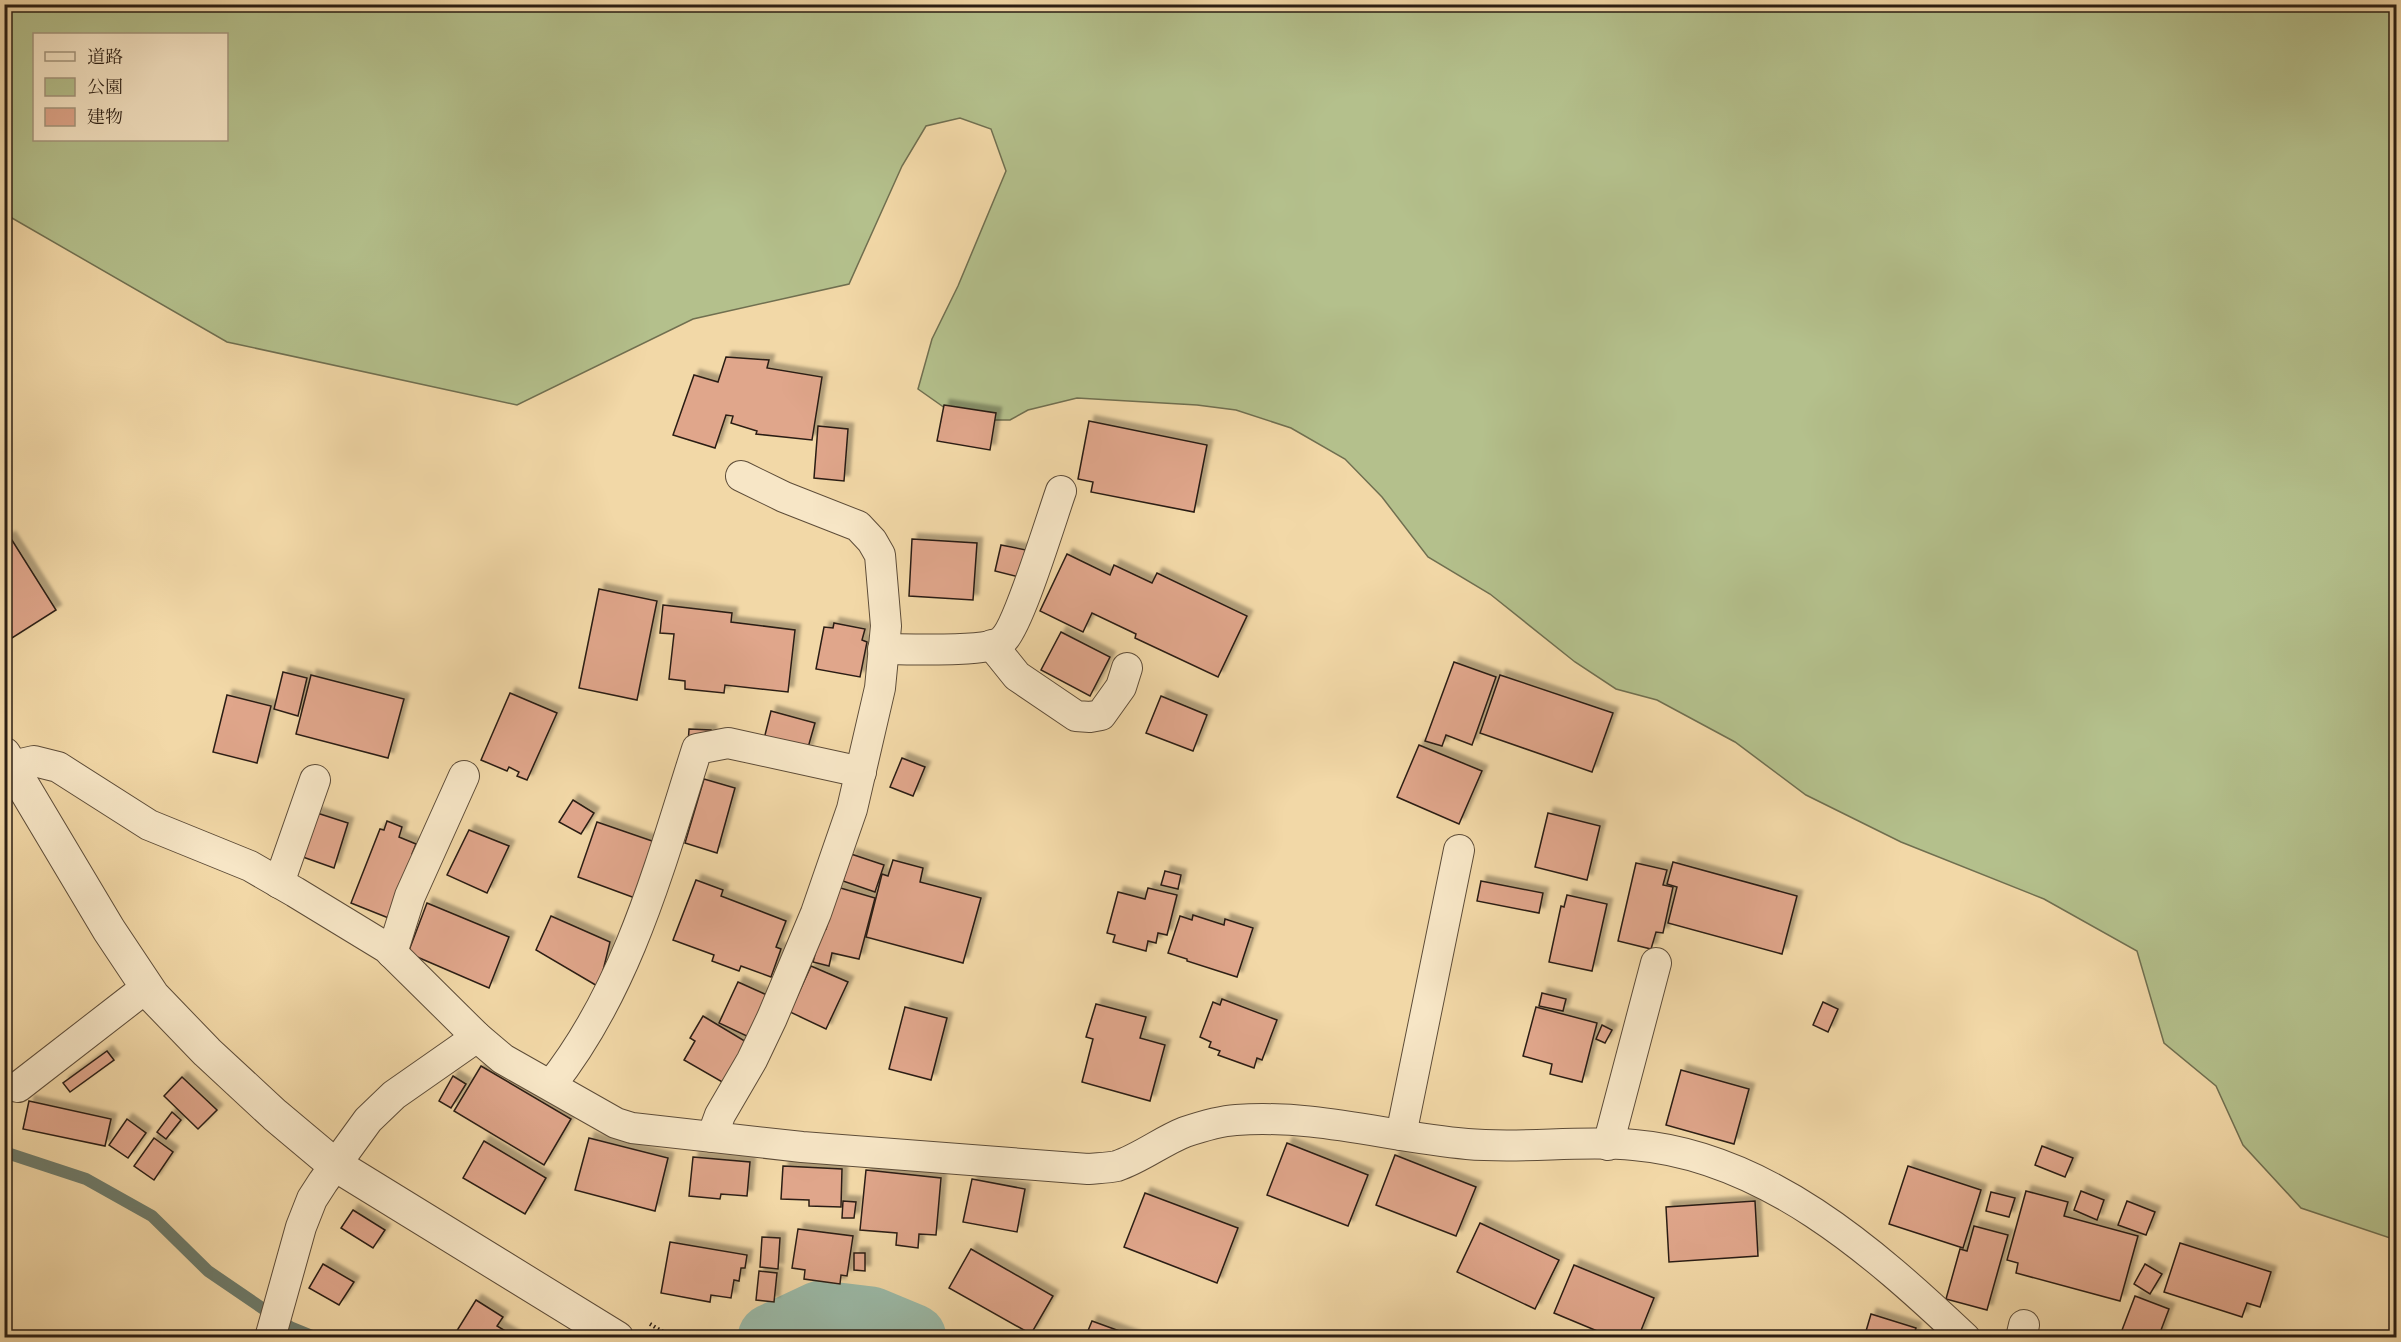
<svg xmlns="http://www.w3.org/2000/svg" width="2401" height="1342" viewBox="0 0 2401 1342" font-family="'Sorts Mill Goudy','Noto Serif JP',serif">
  <style>
    .green { fill: #b4c08c; stroke: #706f50; stroke-width: 1.5; fill-rule: evenodd }
    .lines { fill: none; stroke-linecap: round; stroke-linejoin: round }
    .stream { stroke: #6e7c6c; stroke-width: 12 }
    .river { stroke: #9bbaa8; stroke-width: 69 }
    .building { fill: #e0a68b; stroke: #2b1e13; stroke-width: 1.5; filter: url(#shadow) }
    .minor-casing { stroke: #5d4c38; stroke-width: 32 }
    .tertiary-casing { stroke: #5d4c38; stroke-width: 35 }
    .path { stroke: #2b1e13; stroke-width: 4; stroke-dasharray: 1.5 3; stroke-linecap: butt }
    .minor { stroke: #f7e6c6; stroke-width: 30 }
    .tertiary { stroke: #f7e6c6; stroke-width: 33 }
  </style>
  <defs>
    <filter id="shadow"><feDropShadow dx="5.5" dy="-5.5" stdDeviation="1.5" flood-color="#0004"/></filter>
  </defs>
  <rect width="100%" height="100%" fill="#f2d8a7"/>
  <filter id="stains"><feTurbulence type="fractalNoise" baseFrequency=".00333" numOctaves="4"/><feColorMatrix values="0 0 0 0 .2 0 0 0 0 .09 0 0 0 0 .02 0 0 0 .5 -.17"/></filter>
  <radialGradient id="worn" r=".72"><stop offset=".6" stop-color="#630" stop-opacity="0"/><stop offset="1" stop-color="#630" stop-opacity=".3"/></radialGradient>
  <path class="green" d="M5 5H2396V1240L2301 1208 2243 1145 2216 1086 2164 1043 2137 951 2044 899 1901 842 1806 795 1735 742 1657 700 1616 689 1575 662 1490 594 1428 557 1382 497 1345 459 1291 428 1236 410 1197 405 1077 398 1028 410 1010 420H962L918 389 932 339 958 286 1006 171 991 129 960 118 926 126 902 166 849 284 693 319 517 405 227 342 5 214ZM34 34H226V140H34Z"/>
  <g class="lines">
    <polyline class="stream" points="4,1152 86,1179 152,1216 208,1271 290,1327 317,1338"/>
    <polyline class="river" points="772,1338 821,1315 871,1321 912,1338"/>
  </g>
  <g class="building">
    <polygon points="726,357 769,360 767,368 822,377 812,440 756,434 757,431 731,423 733,416 726,415 715,448 673,435 694,375 718,382"/>
    <polygon points="944,405 996,413 990,450 937,441"/>
    <polygon points="1089,421 1207,445 1194,512 1091,492 1093,482 1078,479"/>
    <polygon points="818,426 848,429 844,481 814,478"/>
    <polygon points="10,537 56,610 12,638 4,626 4,540"/>
    <polygon points="912,539 977,543 973,600 909,596"/>
    <polygon points="1001,545 1026,550 1019,577 995,571"/>
    <polygon points="1067,554 1110,575 1114,565 1152,583 1157,573 1247,616 1218,677 1135,638 1136,634 1092,613 1083,632 1040,611"/>
    <polygon points="599,589 657,601 637,700 579,688"/>
    <polygon points="663,605 732,613 731,622 795,630 788,692 725,685 724,693 685,689 685,681 669,679 674,634 660,633"/>
    <polygon points="834,623 865,629 862,640 867,642 860,677 816,669 824,627 833,628"/>
    <polygon points="1061,632 1110,657 1090,696 1041,670"/>
    <polygon points="1454,662 1496,677 1472,745 1446,735 1442,746 1425,741"/>
    <polygon points="283,672 307,678 298,716 274,709"/>
    <polygon points="311,675 404,699 388,758 296,734"/>
    <polygon points="1500,675 1613,713 1592,772 1480,733"/>
    <polygon points="510,693 557,713 527,780 517,776 519,772 509,767 507,771 481,760"/>
    <polygon points="227,695 271,706 257,763 213,752"/>
    <polygon points="1161,696 1207,715 1193,751 1146,733"/>
    <polygon points="771,711 815,723 807,751 764,739"/>
    <polygon points="689,729 711,730 711,746 688,745"/>
    <polygon points="1419,745 1482,771 1459,824 1397,797"/>
    <polygon points="902,758 925,767 913,796 890,787"/>
    <polygon points="704,779 735,788 717,853 685,843"/>
    <polygon points="573,800 594,813 581,834 559,822"/>
    <polygon points="314,812 348,823 334,868 300,856"/>
    <polygon points="1548,813 1600,826 1587,880 1535,867"/>
    <polygon points="387,821 402,827 399,837 416,844 412,854 415,856 391,919 351,903 380,829 384,830"/>
    <polygon points="597,822 655,842 635,898 578,877"/>
    <polygon points="469,830 509,846 487,893 447,875"/>
    <polygon points="851,854 884,865 875,892 843,881"/>
    <polygon points="893,860 923,868 920,882 981,898 963,963 866,937 882,874 888,876"/>
    <polygon points="1673,862 1797,896 1782,954 1668,923 1677,887 1667,884"/>
    <polygon points="1636,863 1667,870 1663,885 1673,887 1663,933 1656,932 1651,949 1618,941"/>
    <polygon points="1165,871 1181,875 1178,889 1161,885"/>
    <polygon points="696,880 723,890 721,896 786,921 776,947 781,949 771,977 741,966 739,971 712,961 714,955 673,940"/>
    <polygon points="1481,881 1543,893 1539,913 1477,901"/>
    <polygon points="837,887 875,898 859,959 832,953 829,966 813,962 822,928 826,929"/>
    <polygon points="1148,888 1177,895 1167,935 1158,933 1156,943 1148,941 1146,951 1113,942 1115,935 1107,933 1118,892 1145,899"/>
    <polygon points="1567,895 1607,904 1592,971 1549,962 1561,906 1564,907"/>
    <polygon points="427,903 509,937 489,988 408,953"/>
    <polygon points="1193,915 1224,925 1225,919 1253,928 1237,977 1187,961 1187,959 1168,953 1180,916 1192,920"/>
    <polygon points="551,916 610,942 599,987 536,950"/>
    <polygon points="811,966 848,982 826,1029 790,1012"/>
    <polygon points="738,982 769,996 751,1038 719,1023"/>
    <polygon points="1542,993 1566,999 1563,1011 1539,1006"/>
    <polygon points="1222,999 1277,1020 1262,1060 1257,1058 1254,1068 1218,1055 1220,1051 1209,1047 1211,1042 1200,1037 1213,1002 1220,1005"/>
    <polygon points="1823,1002 1838,1009 1828,1032 1813,1025"/>
    <polygon points="1096,1004 1146,1017 1140,1038 1165,1045 1150,1101 1082,1082 1093,1039 1086,1037"/>
    <polygon points="905,1007 947,1018 931,1080 889,1069"/>
    <polygon points="1536,1007 1597,1023 1582,1082 1550,1074 1552,1064 1523,1056"/>
    <polygon points="703,1016 748,1043 724,1083 684,1060 695,1041 690,1038"/>
    <polygon points="1602,1025 1612,1030 1605,1043 1596,1039"/>
    <polygon points="107,1051 114,1060 70,1092 63,1083"/>
    <polygon points="481,1066 571,1119 544,1165 454,1111"/>
    <polygon points="1681,1070 1749,1089 1734,1144 1666,1125"/>
    <polygon points="453,1076 466,1084 451,1108 439,1101"/>
    <polygon points="182,1077 217,1110 198,1129 164,1096"/>
    <polygon points="29,1101 111,1119 105,1146 23,1129"/>
    <polygon points="172,1112 181,1120 166,1139 157,1132"/>
    <polygon points="127,1119 146,1133 128,1158 109,1145"/>
    <polygon points="154,1138 173,1152 154,1180 134,1166"/>
    <polygon points="589,1138 668,1158 655,1211 575,1190"/>
    <polygon points="484,1141 546,1178 525,1214 463,1178"/>
    <polygon points="1287,1143 1368,1175 1348,1226 1267,1195"/>
    <polygon points="2042,1146 2073,1158 2065,1177 2035,1165"/>
    <polygon points="1395,1155 1476,1187 1456,1236 1376,1205"/>
    <polygon points="693,1157 750,1162 747,1196 721,1194 720,1199 689,1196"/>
    <polygon points="783,1166 842,1169 841,1207 809,1206 809,1200 781,1199"/>
    <polygon points="1908,1166 1981,1190 1963,1248 1889,1224"/>
    <polygon points="866,1170 941,1178 936,1235 919,1234 918,1248 896,1245 897,1233 860,1230"/>
    <polygon points="972,1179 1025,1189 1017,1232 963,1222"/>
    <polygon points="2026,1191 2068,1202 2064,1216 2138,1236 2120,1301 2016,1273 2018,1263 2007,1260"/>
    <polygon points="2081,1191 2104,1200 2097,1220 2074,1210"/>
    <polygon points="1991,1192 2015,1198 2009,1217 1986,1211"/>
    <polygon points="1145,1193 1238,1228 1217,1283 1124,1247"/>
    <polygon points="843,1201 856,1202 854,1218 842,1218"/>
    <polygon points="1755,1201 1758,1256 1669,1262 1666,1207"/>
    <polygon points="2127,1201 2155,1212 2146,1235 2118,1225"/>
    <polygon points="353,1210 385,1230 373,1248 341,1228"/>
    <polygon points="1480,1223 1559,1260 1535,1309 1457,1272"/>
    <polygon points="1974,1226 2008,1235 1987,1310 1946,1299 1960,1249 1967,1251"/>
    <polygon points="798,1229 853,1236 847,1276 841,1275 840,1284 804,1279 805,1270 792,1268"/>
    <polygon points="762,1237 780,1238 778,1269 760,1267"/>
    <polygon points="670,1242 747,1255 745,1268 741,1268 739,1281 734,1280 731,1298 711,1295 710,1302 661,1293"/>
    <polygon points="2180,1243 2271,1272 2260,1307 2247,1303 2242,1317 2164,1292"/>
    <polygon points="971,1249 1053,1296 1031,1334 949,1288"/>
    <polygon points="854,1253 865,1253 865,1271 854,1270"/>
    <polygon points="323,1264 354,1282 339,1305 309,1288"/>
    <polygon points="2145,1264 2162,1274 2150,1294 2134,1284"/>
    <polygon points="1574,1265 1654,1298 1638,1338 1614,1338 1554,1313"/>
    <polygon points="759,1271 777,1273 774,1302 756,1300"/>
    <polygon points="2135,1296 2169,1309 2158,1338 2119,1338"/>
    <polygon points="476,1300 503,1317 497,1326 517,1338 453,1337"/>
    <polygon points="1871,1314 1916,1328 1913,1338 1864,1338"/>
    <polygon points="1092,1321 1136,1337 1085,1338"/>
  </g>
  <g class="lines">
    <defs>
      <g id="minor">
        <polyline points="992,645 1017,676 1076,716 1090,717 1101,715 1121,687 1127,668"/>
        <path d="M883 649C906 649 987 653 1002 641 1018 629 1052 516 1061 491"/>
        <path d="M12 766 34 761 58 767 149 825 250 866 295 892 387 948 477 1037 503 1059 616 1123 632 1128 802 1147 1088 1169C1098 1168 1108 1168 1117 1166 1141 1158 1162 1141 1185 1132 1200 1127 1220 1121 1236 1120 1317 1114 1388 1137 1467 1144 1523 1149 1579 1140 1634 1145 1765 1156 1873 1251 1965 1338"/>
        <polyline points="279,883 315,780"/>
        <polyline points="392,953 410,896 464,776"/>
        <path d="M551 1085C628 988 660 865 697 749L728 743 861 772"/>
        <polyline points="18,1087 147,987"/>
        <polyline points="1401,1135 1459,850"/>
        <polyline points="712,1137 720,1115 752,1060 772,1018 816,913 852,809 880,688 886,626 880,555 872,541 858,526 784,497 741,476"/>
        <polyline points="1608,1145 1656,963"/>
        <polyline points="270,1338 301,1227 312,1199 323,1182 368,1120 394,1095 477,1037"/>
        <polyline points="2021,1338 2024,1325"/>
      </g>
      <polyline id="tertiary" points="4,754 109,930 153,996 207,1052 275,1115 331,1162 617,1338"/>
    </defs>
    <use href="#minor" class="minor-casing"/>
    <use href="#tertiary" class="tertiary-casing"/>
    <polyline class="path" points="650,1324 673,1338"/>
    <use href="#minor" class="minor"/>
    <use href="#tertiary" class="tertiary"/>
  </g>
  <rect width="2401" height="1342" fill="none" stroke="#f2d8a7" stroke-width="24"/>
  <rect x="6" y="6" width="2389" height="1330" fill="none" stroke="#2b1e13" stroke-width="3"/>
  <rect x="12" y="12" width="2377" height="1318" fill="none" stroke="#2b1e13" stroke-width="1.5"/>
  <rect x="33" y="33" width="195" height="108" fill="#f7e6c6" stroke="#a5967e" stroke-width="1.5"/>
  <rect x="45" y="52" width="30" height="9" fill="#f7e6c6" stroke="#a5967e" stroke-width="1.5"/>
  <text x="87" y="63" font-size="18" fill="#2b1e13">道路</text>
  <rect x="45" y="78" width="30" height="18" fill="#b4c08c" stroke="#a5967e" stroke-width="1.5"/>
  <text x="87" y="93" font-size="18" fill="#2b1e13">公園</text>
  <rect x="45" y="108" width="30" height="18" fill="#e0a68b" stroke="#a5967e" stroke-width="1.5"/>
  <text x="87" y="123" font-size="18" fill="#2b1e13">建物</text>
  <rect width="100%" height="100%" filter="url(#stains)"/>
  <rect width="100%" height="100%" fill="url(#worn)"/>
</svg>
